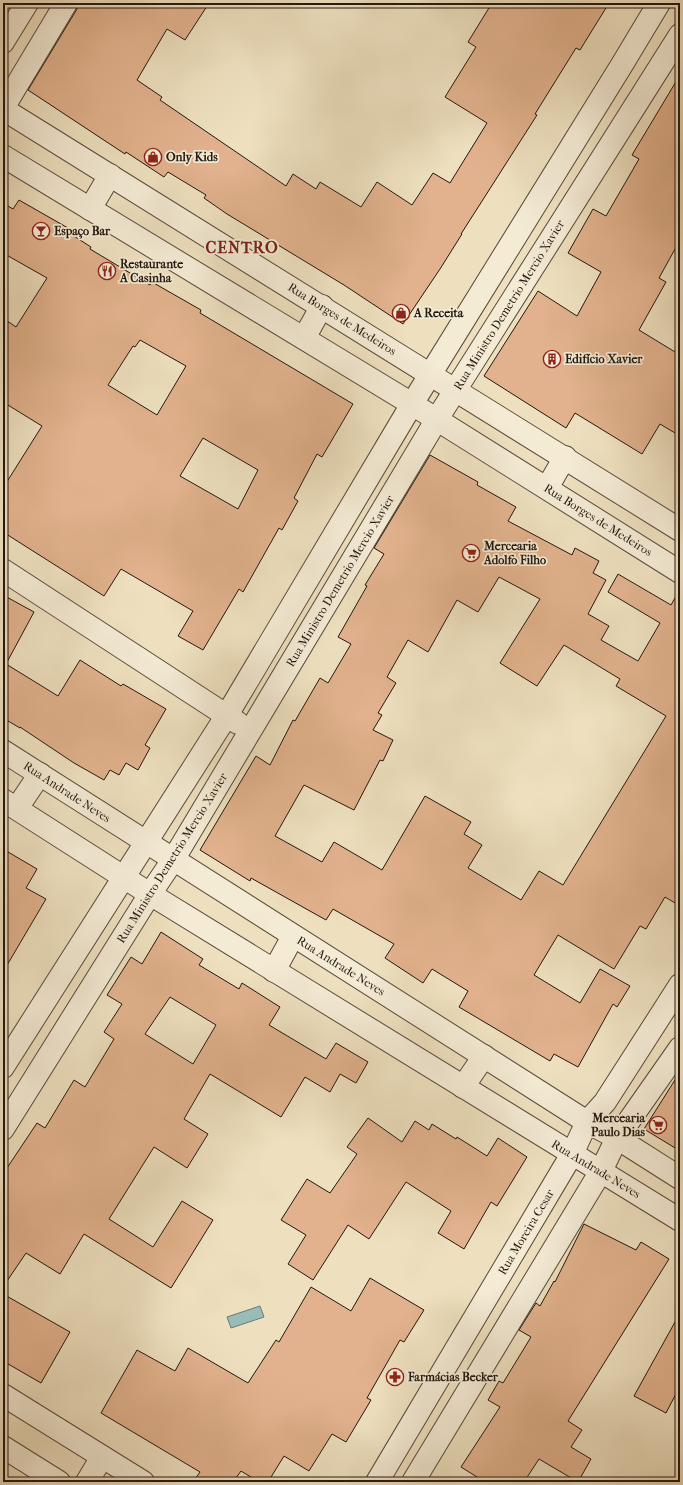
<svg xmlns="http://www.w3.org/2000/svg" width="683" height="1485" viewBox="0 0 683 1485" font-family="'IM FELL French Canon',serif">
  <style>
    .water { fill: #9abcb7; stroke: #6b7a74 }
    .building { fill: #e1b28d; stroke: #24170f; fill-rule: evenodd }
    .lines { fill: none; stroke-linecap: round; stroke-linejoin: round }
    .minor-casing { stroke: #56493b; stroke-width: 24 }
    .minor { stroke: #f4ebd5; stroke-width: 22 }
    .labels { text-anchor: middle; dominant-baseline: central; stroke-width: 3.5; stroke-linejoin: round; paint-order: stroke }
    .poi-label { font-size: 12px; font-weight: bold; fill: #24170f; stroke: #f4ebd5; text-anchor: start }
    .street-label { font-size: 12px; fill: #24170f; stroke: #f4ebd5 }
    .district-label { font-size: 16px; font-weight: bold; letter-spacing: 1px; fill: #7a1f14; stroke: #f4ebd5 }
  </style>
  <rect width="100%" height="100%" fill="#eee0bf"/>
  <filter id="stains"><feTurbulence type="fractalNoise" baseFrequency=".005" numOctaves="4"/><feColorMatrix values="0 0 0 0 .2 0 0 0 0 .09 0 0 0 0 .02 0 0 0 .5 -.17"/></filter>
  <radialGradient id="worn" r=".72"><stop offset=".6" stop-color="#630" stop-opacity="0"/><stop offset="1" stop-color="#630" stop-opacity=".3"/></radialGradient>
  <polygon class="water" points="260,1306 264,1317 231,1328 227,1317"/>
  <g class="building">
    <polygon points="79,3 209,3 185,40 167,29 137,80 162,97 160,100 286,186 293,174 316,189 320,182 361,207 377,182 412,205 433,173 450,183 487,123 445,97 476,47 468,42 492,3 609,3 580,50 576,48 535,114 537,115 461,234 462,234 440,269 403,324 344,285 227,214 204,198 206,195 168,172 164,177 126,152 125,154 28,90 77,9"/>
    <polygon points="680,75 680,240 659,278 666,282 639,330 680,355 680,436 660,424 642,454 575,413 566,428 484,376 538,291 577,316 601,272 568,253 593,209 606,216 639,159 632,155"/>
    <path d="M19 200 68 228 66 231 91 247 90 249 150 285 152 282 201 310 200 313 353 404 322 457 317 454 294 498 298 501 282 530 279 528 243 592 239 589 203 650 178 636 193 611 121 569 104 596 3 532V488L42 426 3 402V318L16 327 47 278 3 253V203L13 209ZM140 340 186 366 157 415 108 385 133 346 135 347ZM203 438 258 470 238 509 180 476Z"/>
    <path d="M430 455 478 482 477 485 516 507 508 521 572 555 575 548 599 561 593 573 606 580 588 614 609 626 601 640 638 661 660 623 608 592 618 574 671 605 680 589V906L665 897 646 929 640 926 614 969 558 935 534 975 580 1003 600 969 630 986 617 1007 613 1004 578 1067 554 1054 550 1061 459 1007 468 991 432 969 423 983 385 958 394 944 333 909 326 920 251 878 250 881 200 850 256 756 270 765 293 720 295 721 320 678 328 683 351 644 338 637 367 586 365 585 384 554 374 548ZM499 577 540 599 500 663 537 686 564 645 620 679 616 686 666 716 563 885 539 871 521 900 468 868 482 845 464 834 471 822 425 796 382 870 334 842 322 862 275 836 304 785 354 810 380 760 383 761 393 740 373 730 382 715 378 713 396 683 387 677 408 640 428 652 457 600 478 612Z"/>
    <polygon points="3,595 34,612 6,664 58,696 80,660 121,686 123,684 166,709 145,745 150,748 138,770 126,763 119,775 110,770 104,780 74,763 20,727 20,728 3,718"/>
    <polygon points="3,849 37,869 26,888 46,899 3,972"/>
    <path d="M161 932 203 959 199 965 239 989 242 983 280 1007 269 1025 326 1059 336 1043 368 1062 356 1083 340 1074 330 1092 305 1077 281 1117 210 1074 184 1119 208 1134 187 1168 154 1147 109 1219 153 1247 182 1201 213 1220 171 1288 84 1234 60 1274 26 1253 3 1287V1174L37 1123 45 1128 74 1080 85 1087 114 1039 104 1032 122 1004 107 995 131 957 142 964ZM170 997 216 1025 193 1064 145 1034Z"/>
    <polygon points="680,1072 680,1151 644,1129"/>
    <polygon points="368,1118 402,1142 415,1121 429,1130 432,1124 456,1139 457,1137 487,1156 498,1138 527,1157 497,1206 491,1202 464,1249 438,1233 451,1211 406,1182 369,1239 348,1225 313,1280 288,1264 306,1235 281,1220 307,1179 330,1193 357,1154 347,1147"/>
    <polygon points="584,1224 636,1250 641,1242 669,1259 568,1421 582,1430 571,1447 591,1459 578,1482 539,1459 524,1482 485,1482 461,1467 500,1407 488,1400 499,1381 503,1383 531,1337 519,1330 536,1303 540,1306 554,1281 555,1282"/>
    <polygon points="370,1278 424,1310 404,1342 400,1340 367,1398 371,1400 346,1442 332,1434 309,1471 284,1456 268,1482 259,1482 241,1471 233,1482 193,1482 200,1472 101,1413 137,1350 175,1371 188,1348 248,1383 276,1340 279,1342 311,1287 351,1311"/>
    <polygon points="3,1294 70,1332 41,1383 3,1361"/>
    <polygon points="680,1313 680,1386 666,1413 634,1396"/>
  </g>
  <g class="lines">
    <defs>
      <g id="minor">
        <polyline points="3,42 27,3"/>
        <polyline points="3,108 66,3"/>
        <polyline points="3,109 680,530"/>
        <polyline points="3,156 412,404 680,572"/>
        <polyline points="90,209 110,175"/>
        <polyline points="304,338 322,306"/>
        <polyline points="547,488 565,457"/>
        <polyline points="3,570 238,723"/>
        <polyline points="3,751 587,1122 617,1138 680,1178"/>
        <polyline points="3,800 150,894 680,1220"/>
        <polyline points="17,808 40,774"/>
        <polyline points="274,971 293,936"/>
        <polyline points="3,1067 227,715 412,404 623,63 659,3"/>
        <polyline points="463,1087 484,1056"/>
        <polyline points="3,1129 150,894 173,860 437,419 680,35"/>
        <polyline points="3,1395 143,1482"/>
        <polyline points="3,1447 59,1482"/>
        <polyline points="87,1482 102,1457"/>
        <polyline points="377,1482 572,1154 587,1122 605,1102 680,985"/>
        <polyline points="413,1482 601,1171 617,1138 680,1048"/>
      </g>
    </defs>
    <use href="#minor" class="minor-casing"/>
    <use href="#minor" class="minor"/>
  </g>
  <defs>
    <symbol id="shop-ring" viewBox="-11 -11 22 22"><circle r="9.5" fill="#f4ebd5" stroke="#8f2418" stroke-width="1.5"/><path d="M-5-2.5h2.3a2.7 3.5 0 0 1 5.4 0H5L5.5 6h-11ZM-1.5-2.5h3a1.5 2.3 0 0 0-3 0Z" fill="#8f2418"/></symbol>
    <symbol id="bar-ring" viewBox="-11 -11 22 22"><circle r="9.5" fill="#f4ebd5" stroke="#8f2418" stroke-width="1.5"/><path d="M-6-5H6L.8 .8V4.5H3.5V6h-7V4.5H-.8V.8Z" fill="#8f2418"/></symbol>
    <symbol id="restaurant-ring" viewBox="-11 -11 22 22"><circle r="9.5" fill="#f4ebd5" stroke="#8f2418" stroke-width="1.5"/><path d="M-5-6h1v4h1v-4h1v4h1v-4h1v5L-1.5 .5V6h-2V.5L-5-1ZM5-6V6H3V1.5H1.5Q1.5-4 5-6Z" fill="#8f2418"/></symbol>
    <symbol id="building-ring" viewBox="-11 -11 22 22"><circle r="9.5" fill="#f4ebd5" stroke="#8f2418" stroke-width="1.5"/><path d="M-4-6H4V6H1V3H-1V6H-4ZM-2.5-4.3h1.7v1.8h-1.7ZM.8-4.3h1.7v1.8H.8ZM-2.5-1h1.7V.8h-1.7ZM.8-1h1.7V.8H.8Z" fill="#8f2418"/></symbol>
    <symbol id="supermarket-ring" viewBox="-11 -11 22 22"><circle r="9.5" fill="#f4ebd5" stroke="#8f2418" stroke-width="1.5"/><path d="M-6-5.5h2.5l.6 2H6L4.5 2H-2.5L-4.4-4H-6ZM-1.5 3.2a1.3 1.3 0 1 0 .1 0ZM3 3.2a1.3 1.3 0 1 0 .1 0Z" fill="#8f2418"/></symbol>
    <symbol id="pharmacy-ring" viewBox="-11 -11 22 22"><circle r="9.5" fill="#f4ebd5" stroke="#8f2418" stroke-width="1.5"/><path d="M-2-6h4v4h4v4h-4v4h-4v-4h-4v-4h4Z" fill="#8f2418"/></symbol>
  </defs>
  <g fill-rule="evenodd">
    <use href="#shop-ring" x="143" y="147" width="20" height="20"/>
    <use href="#bar-ring" x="31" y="221" width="20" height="20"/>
    <use href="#restaurant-ring" x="97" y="261" width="20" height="20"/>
    <use href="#shop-ring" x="391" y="303" width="20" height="20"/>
    <use href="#building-ring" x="542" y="349" width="20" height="20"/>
    <use href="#supermarket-ring" x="461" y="543" width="20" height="20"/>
    <use href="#supermarket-ring" x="648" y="1115" width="20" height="20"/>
    <use href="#pharmacy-ring" x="385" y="1367" width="20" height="20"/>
  </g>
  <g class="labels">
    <g class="poi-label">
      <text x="166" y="157">Only Kids</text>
      <text x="54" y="231">Espaço Bar</text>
      <text x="120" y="264">Restaurante<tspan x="120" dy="14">A Casinha</tspan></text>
      <text x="414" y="313">A Receita</text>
      <text x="565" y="359">Edifício Xavier</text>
      <text x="484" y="546">Mercearia<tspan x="484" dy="14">Adolfo Filho</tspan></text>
      <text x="645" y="1118" text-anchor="end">Mercearia<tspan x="645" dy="14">Paulo Dias</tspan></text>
      <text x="408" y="1377">Farmácias Becker</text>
    </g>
    <g class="street-label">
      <text transform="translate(509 305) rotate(-58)">Rua Ministro Demetrio Mercio Xavier</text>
      <text transform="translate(342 319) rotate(32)">Rua Borges de Medeiros</text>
      <text transform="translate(598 520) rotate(32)">Rua Borges de Medeiros</text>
      <text transform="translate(340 581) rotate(-59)">Rua Ministro Demetrio Mercio Xavier</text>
      <text transform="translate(67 792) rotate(33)">Rua Andrade Neves</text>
      <text transform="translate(172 858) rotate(-58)">Rua Ministro Demetrio Mercio Xavier</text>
      <text transform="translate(341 966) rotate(32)">Rua Andrade Neves</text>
      <text transform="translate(596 1169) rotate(31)">Rua Andrade Neves</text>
      <text transform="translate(526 1232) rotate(-59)">Rua Moreira Cesar</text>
    </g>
    <g class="district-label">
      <text x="242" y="247">CENTRO</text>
    </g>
  </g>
  <rect width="683" height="1485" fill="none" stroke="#eee0bf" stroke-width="16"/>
  <rect x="4" y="4" width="675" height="1477" fill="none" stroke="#24170f" stroke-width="2"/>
  <rect x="8" y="8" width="667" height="1469" fill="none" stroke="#24170f"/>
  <rect width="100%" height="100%" filter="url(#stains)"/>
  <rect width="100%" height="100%" fill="url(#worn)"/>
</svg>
